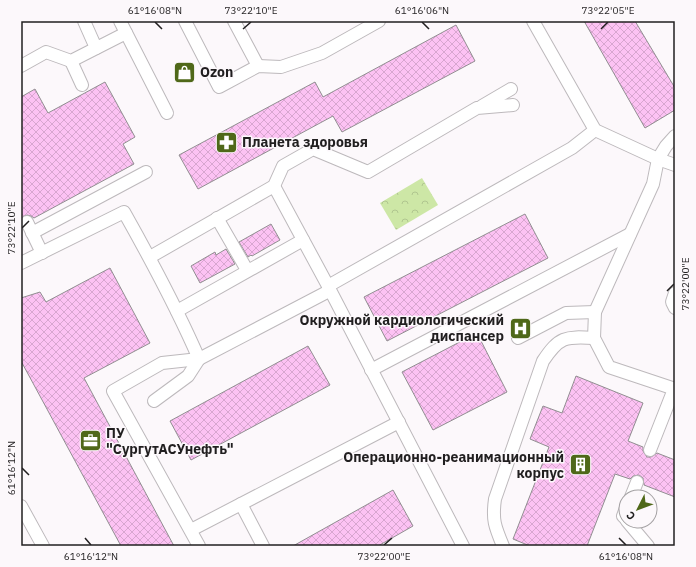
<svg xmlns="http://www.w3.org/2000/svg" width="696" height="567" viewBox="0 0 696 567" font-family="'IBM Plex Sans',sans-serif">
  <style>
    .park { fill: url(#park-crowns) }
    .building { fill: url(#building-cross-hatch); stroke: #918e91 }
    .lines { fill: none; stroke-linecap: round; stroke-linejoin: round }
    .service-casing { stroke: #bdb9bc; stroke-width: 14 }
    .service { stroke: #fff; stroke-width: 12 }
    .ticks { fill: none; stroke: #211f20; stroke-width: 1.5 }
    .labels { text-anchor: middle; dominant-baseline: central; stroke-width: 3; stroke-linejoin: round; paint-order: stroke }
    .poi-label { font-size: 14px; font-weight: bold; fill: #211f20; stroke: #fcf8fb; text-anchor: start }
    .neatline { fill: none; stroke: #211f20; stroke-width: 1.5 }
    .ticks-label { font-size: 10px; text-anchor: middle; fill: #211f20 }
  </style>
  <defs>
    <pattern id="park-crowns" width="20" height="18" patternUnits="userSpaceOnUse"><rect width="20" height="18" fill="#cde7a6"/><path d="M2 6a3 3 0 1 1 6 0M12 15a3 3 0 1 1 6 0" fill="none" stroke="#b0c68f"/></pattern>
    <pattern id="building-cross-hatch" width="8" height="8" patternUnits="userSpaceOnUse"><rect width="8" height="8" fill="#fcc2f3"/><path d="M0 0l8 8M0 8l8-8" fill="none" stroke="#d8a6d0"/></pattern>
  </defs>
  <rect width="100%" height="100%" fill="#fcf8fb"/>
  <polygon class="park" points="422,178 438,205 396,230 380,203"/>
  <g class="building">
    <polygon points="584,21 635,21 675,88 675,110 645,128"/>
    <polygon points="456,25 475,61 342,132 333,116 198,189 179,155 315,82 323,97"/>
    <polygon points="105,82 135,137 123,144 134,164 34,218 31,216 27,215 21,218 21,97 35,89 48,113"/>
    <polygon points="525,214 548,258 387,341 364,297"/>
    <polygon points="271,224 280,240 252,256 251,255 248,257 239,242"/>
    <polygon points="226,249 235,264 200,283 191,266 215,252 216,255"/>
    <polygon points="110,268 150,343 84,378 174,546 121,546 21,361 21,298 40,292 46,302"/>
    <polygon points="477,333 507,392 433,430 402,372"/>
    <polygon points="308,346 330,385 191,460 170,421"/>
    <polygon points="576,376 643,403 628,441 643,447 643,451 647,457 651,457 657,453 675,460 675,497 644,485 643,478 639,475 633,476 630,479 615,474 587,546 530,546 513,539 549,447 530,439 543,406 562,413"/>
    <polygon points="393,490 413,526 378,546 293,546"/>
  </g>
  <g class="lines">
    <defs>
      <g id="service">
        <polyline points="84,21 96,48"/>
        <polyline points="120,21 167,113"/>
        <polyline points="185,21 219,87 258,66 281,67 322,53 379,21"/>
        <polyline points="234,21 258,66"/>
        <polyline points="533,21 595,130 658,159 675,165"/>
        <polyline points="71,61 82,85"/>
        <polyline points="21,66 46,52 71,61 126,33"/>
        <polyline points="482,106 511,89"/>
        <polyline points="675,136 666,146 658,159 653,184 595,312 594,338 609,367 675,389"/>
        <polyline points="274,186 328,286 463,546"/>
        <polyline points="217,218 247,270"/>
        <polyline points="27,222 42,253"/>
        <polyline points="32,233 146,172"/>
        <polyline points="150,257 274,186 283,166 313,149 368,172 477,108 513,105"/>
        <path d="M21 263 124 212C151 260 177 308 199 359"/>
        <polyline points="328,286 572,148 595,130"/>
        <polyline points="675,293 672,302 675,308"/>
        <polyline points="177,311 303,240"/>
        <polyline points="518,338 566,313 595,312"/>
        <polyline points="371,370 630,234"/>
        <polyline points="154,401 188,376 199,359"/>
        <polyline points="650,450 674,389"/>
        <polyline points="631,497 637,482"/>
        <polyline points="241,504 263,546"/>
        <polyline points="21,506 43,546"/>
        <polyline points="626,508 623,516 626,519"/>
        <polyline points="627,521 648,546"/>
        <polyline points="191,530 399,422"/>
        <polyline points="199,546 113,391 162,363 199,359 329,291"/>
        <path d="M503 546C495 527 492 520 495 499L543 361C559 337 565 336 594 338"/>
      </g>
    </defs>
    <use href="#service" class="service-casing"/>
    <use href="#service" class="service"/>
  </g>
  <path class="ticks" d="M155 22 162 29M422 22 429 29M243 29 251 22M601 29 608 22M22 228 29 221M667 291 674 284M22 468 29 475M85 538 91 545M619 538 626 545M384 545 392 538"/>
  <defs>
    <symbol id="shop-square" viewBox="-11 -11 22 22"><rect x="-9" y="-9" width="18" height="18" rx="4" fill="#4f6819" stroke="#fcf8fb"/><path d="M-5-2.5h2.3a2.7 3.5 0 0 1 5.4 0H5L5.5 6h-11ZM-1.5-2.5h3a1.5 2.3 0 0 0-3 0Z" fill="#fff"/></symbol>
    <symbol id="pharmacy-square" viewBox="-11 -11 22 22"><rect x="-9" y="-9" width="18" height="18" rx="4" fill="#4f6819" stroke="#fcf8fb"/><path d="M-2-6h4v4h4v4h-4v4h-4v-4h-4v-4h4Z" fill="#fff"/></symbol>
    <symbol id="hospital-square" viewBox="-11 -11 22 22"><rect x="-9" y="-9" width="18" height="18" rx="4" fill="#4f6819" stroke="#fcf8fb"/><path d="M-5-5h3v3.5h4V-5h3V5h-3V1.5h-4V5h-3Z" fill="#fff"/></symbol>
    <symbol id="office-square" viewBox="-11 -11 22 22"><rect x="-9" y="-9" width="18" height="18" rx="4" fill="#4f6819" stroke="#fcf8fb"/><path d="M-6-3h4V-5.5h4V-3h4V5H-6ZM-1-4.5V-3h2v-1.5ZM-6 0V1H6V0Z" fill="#fff"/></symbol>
    <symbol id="building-square" viewBox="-11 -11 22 22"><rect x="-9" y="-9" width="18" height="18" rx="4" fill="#4f6819" stroke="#fcf8fb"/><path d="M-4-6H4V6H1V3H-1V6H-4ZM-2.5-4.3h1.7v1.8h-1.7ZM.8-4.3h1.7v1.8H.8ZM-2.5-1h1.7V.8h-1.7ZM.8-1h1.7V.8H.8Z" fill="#fff"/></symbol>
  </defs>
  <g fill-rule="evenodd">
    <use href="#shop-square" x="172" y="60" width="25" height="25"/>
    <use href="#pharmacy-square" x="214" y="130" width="25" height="25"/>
    <use href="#hospital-square" x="508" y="316" width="25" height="25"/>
    <use href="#office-square" x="78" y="428" width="25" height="25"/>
    <use href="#building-square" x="568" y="452" width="25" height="25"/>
  </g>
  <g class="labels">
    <g class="poi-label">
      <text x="200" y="72">Ozon</text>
      <text x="242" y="142">Планета здоровья</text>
      <text x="504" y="320" text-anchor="end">Окружной кардиологический<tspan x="504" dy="16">диспансер</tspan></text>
      <text x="106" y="433">ПУ<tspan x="106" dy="16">"СургутАСУнефть"</tspan></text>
      <text x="564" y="457" text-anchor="end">Операционно-реанимационный<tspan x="564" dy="16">корпус</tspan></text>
    </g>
  </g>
  <rect width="696" height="567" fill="none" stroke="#fcf8fb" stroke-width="44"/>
  <g transform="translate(638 509) rotate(228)"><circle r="19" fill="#fcf8fb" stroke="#a4a1a3"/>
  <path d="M0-3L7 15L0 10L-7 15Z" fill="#4f6819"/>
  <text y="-6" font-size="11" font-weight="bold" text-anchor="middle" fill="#211f20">С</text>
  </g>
  <rect x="22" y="22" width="652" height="523" class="neatline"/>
  <g class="ticks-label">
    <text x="155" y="14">61°16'08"N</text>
    <text x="251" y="14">73°22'10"E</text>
    <text x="422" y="14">61°16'06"N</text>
    <text x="608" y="14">73°22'05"E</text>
    <text transform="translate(11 228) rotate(-90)" y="4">73°22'10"E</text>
    <text transform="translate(685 284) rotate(-90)" y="4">73°22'00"E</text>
    <text transform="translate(11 468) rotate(-90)" y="4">61°16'12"N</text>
    <text x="91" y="560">61°16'12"N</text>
    <text x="384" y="560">73°22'00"E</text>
    <text x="626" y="560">61°16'08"N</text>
  </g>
</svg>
